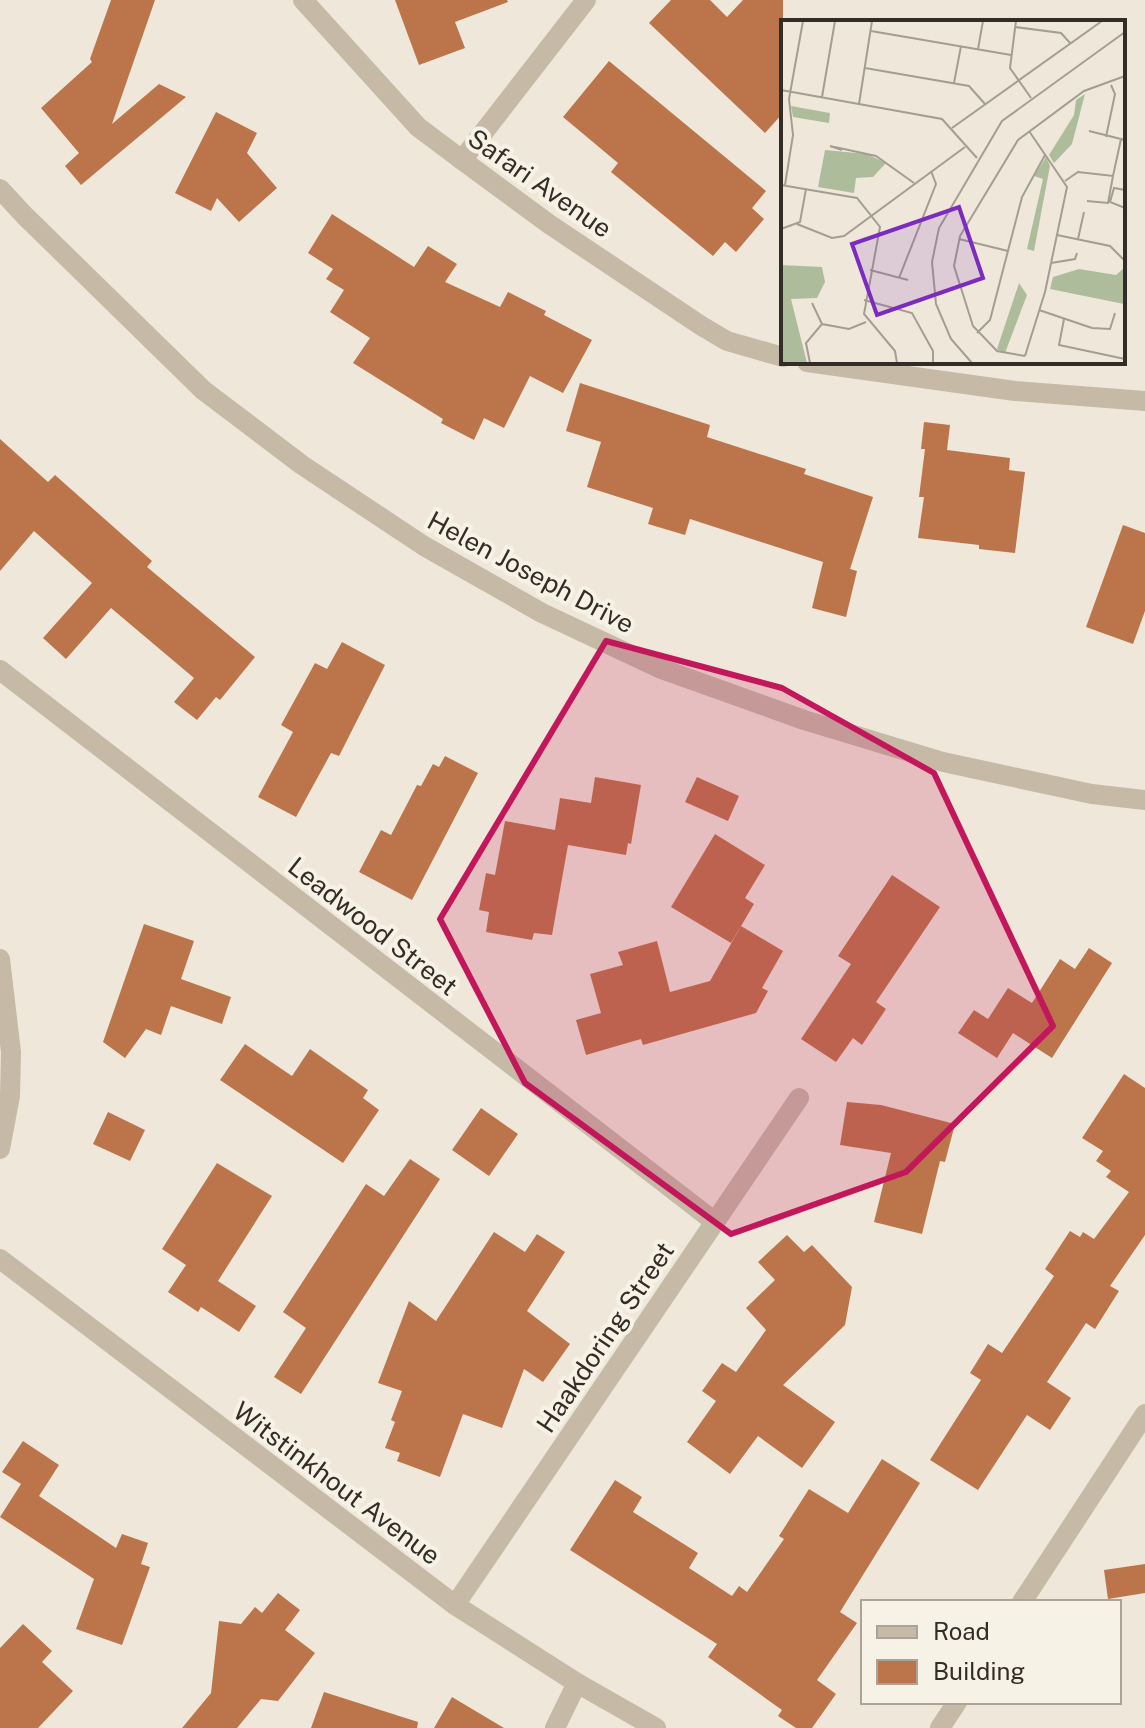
<svg xmlns="http://www.w3.org/2000/svg" width="1145" height="1728" viewBox="0 0 1145 1728" font-family="'Public Sans',sans-serif">
  <style>
    .building { fill: #bc754b }
    .lines { fill: none; stroke-linecap: round; stroke-linejoin: round }
    .service { stroke: #c6baa7; stroke-width: 20 }
    .minor { stroke: #c6baa7; stroke-width: 20 }
    .tertiary { stroke: #c6baa7; stroke-width: 20 }
    .marked { fill: #c2185b; fill-opacity: 0.2; stroke: #c2185b; stroke-width: 6; stroke-linejoin: round }
    .labels { text-anchor: middle; dominant-baseline: central; stroke-width: 8; stroke-linejoin: round; paint-order: stroke }
    .street-label { font-size: 26px; fill: #332d27; stroke: #f7f2e6 }
    .inset-road { fill: none; stroke: #a49d92; stroke-width: 2 }
    .view { fill: #7b2cbf; fill-opacity: 0.15; stroke: #7b2cbf; stroke-width: 4 }
    .inset-edge { fill: none; stroke: #332d27; stroke-width: 4 }
  </style>
  <rect width="100%" height="100%" fill="#efe8da"/>
  <g class="building">
    <polygon points="111,0 155,0 112,124 159,84 186,97 81,185 65,166 79,153 41,108 92,62 90,59"/>
    <polygon points="395,0 507,0 508,2 455,22 465,48 419,65"/>
    <polygon points="671,0 710,0 727,17 743,0 783,0 783,113 765,133 649,23"/>
    <polygon points="609,61 766,191 752,208 764,219 736,252 725,242 713,256 611,172 618,163 563,117"/>
    <polygon points="216,112 257,133 247,153 277,188 239,222 217,198 211,211 175,193"/>
    <polygon points="332,214 414,267 428,246 457,264 445,282 500,307 508,292 546,311 544,315 592,340 563,393 530,376 504,428 484,418 474,440 441,423 443,419 353,363 370,338 330,312 344,290 326,279 333,269 308,253"/>
    <polygon points="580,383 710,425 707,437 806,469 804,474 873,497 850,569 857,571 846,617 812,608 823,562 690,519 685,535 648,524 653,508 587,487 601,442 566,431"/>
    <polygon points="924,422 950,425 947,450 1010,458 1009,470 1025,472 1015,553 979,549 979,545 918,538 924,497 919,497 925,449 921,449"/>
    <polygon points="0,439 48,482 55,475 152,561 147,567 255,657 220,700 216,697 197,720 174,702 194,678 111,608 66,659 43,638 92,583 34,531 0,571"/>
    <polygon points="1123,525 1145,533 1145,611 1133,644 1086,627"/>
    <polygon points="342,642 385,665 339,756 331,753 296,817 258,797 293,732 281,725 315,663 327,669"/>
    <polygon points="445,756 478,773 412,900 359,872 381,830 391,835 417,785 421,786 433,764 439,767"/>
    <polygon points="595,777 641,785 631,844 628,843 626,855 568,845 552,935 534,933 532,940 486,932 489,912 479,910 486,873 495,875 505,821 555,830 560,798 591,803"/>
    <polygon points="697,777 739,796 728,821 685,802"/>
    <polygon points="715,834 765,865 745,898 754,904 731,943 671,907"/>
    <polygon points="892,875 940,907 876,1002 886,1009 862,1045 853,1038 836,1062 801,1039 851,964 838,956"/>
    <polygon points="144,924 194,941 181,979 231,997 222,1024 171,1006 161,1035 146,1029 125,1058 103,1042"/>
    <polygon points="741,926 783,951 762,988 768,991 756,1013 643,1045 641,1039 586,1055 576,1020 601,1013 590,974 623,965 618,952 657,941 670,992 710,981"/>
    <polygon points="1089,948 1112,963 1052,1058 1013,1033 997,1058 958,1033 974,1010 988,1019 1008,988 1032,1003 1060,959 1075,969"/>
    <polygon points="245,1044 292,1076 310,1049 368,1090 363,1098 379,1110 343,1163 220,1080"/>
    <polygon points="1124,1074 1145,1088 1145,1235 1110,1286 1119,1291 1095,1329 1086,1323 1047,1382 1071,1398 1050,1430 1027,1415 978,1490 930,1460 981,1380 970,1373 988,1344 1002,1353 1054,1276 1045,1269 1070,1231 1080,1237 1083,1232 1094,1239 1129,1192 1106,1177 1111,1171 1096,1161 1103,1151 1082,1138"/>
    <polygon points="847,1102 881,1105 955,1124 945,1162 940,1161 922,1234 874,1222 891,1153 840,1145"/>
    <polygon points="481,1108 518,1134 489,1176 452,1150"/>
    <polygon points="108,1112 145,1130 130,1161 93,1144"/>
    <polygon points="410,1159 440,1179 301,1394 274,1377 306,1328 283,1312 366,1184 384,1196"/>
    <polygon points="217,1163 272,1196 218,1281 256,1306 239,1332 201,1307 198,1312 168,1292 186,1265 162,1249"/>
    <polygon points="494,1232 525,1252 537,1234 565,1252 527,1311 570,1344 543,1382 524,1369 502,1428 463,1414 440,1477 397,1461 400,1453 385,1448 395,1422 391,1420 402,1391 378,1383 409,1301 436,1321"/>
    <polygon points="787,1235 804,1252 812,1245 852,1287 845,1325 783,1385 835,1422 802,1468 758,1436 730,1474 687,1442 716,1401 702,1391 722,1363 736,1372 766,1330 746,1308 775,1280 758,1262"/>
    <polygon points="23,1441 59,1465 39,1496 116,1548 122,1534 148,1543 141,1564 150,1567 122,1645 76,1629 94,1579 0,1517 21,1484 2,1472"/>
    <polygon points="882,1459 920,1483 840,1612 857,1623 817,1680 836,1694 812,1728 796,1728 778,1716 782,1710 708,1657 717,1644 570,1550 615,1480 642,1497 633,1512 698,1553 689,1568 732,1596 739,1586 747,1592 784,1539 779,1536 809,1489 848,1513"/>
    <polygon points="1145,1564 1145,1593 1108,1599 1104,1570"/>
    <polygon points="278,1593 300,1610 285,1630 315,1653 278,1701 261,1699 237,1728 182,1728 211,1693 219,1621 241,1624 255,1607 262,1613"/>
    <polygon points="23,1624 52,1651 42,1662 73,1691 38,1728 0,1728 0,1648"/>
    <polygon points="324,1692 418,1722 417,1728 311,1728"/>
    <polygon points="452,1697 504,1728 434,1728"/>
  </g>
  <g class="lines">
    <g class="service">
      <polyline points="0,959 11,1052 10,1096 0,1149"/>
      <polyline points="555,1728 577,1683"/>
    </g>
    <g class="minor">
      <polyline points="303,0 418,127 462,160 549,224 700,325 727,341 783,357"/>
      <polyline points="462,160 586,0"/>
      <polyline points="807,362 1015,391 1145,401"/>
      <polyline points="0,670 715,1222"/>
      <polyline points="0,1259 455,1605 577,1683 656,1728"/>
      <polyline points="1022,1602 1145,1414"/>
      <polyline points="455,1605 799,1098"/>
      <polyline points="940,1728 957,1702"/>
    </g>
    <polyline class="tertiary" points="0,189 25,216 203,390 302,465 424,546 542,613 659,668 804,720 943,762 1092,794 1145,800"/>
  </g>
  <path class="marked" d="M606 641 782 688 934 773 1053 1026 906 1172 731 1234 525 1083 440 919Z"/>
  <g class="labels">
    <g class="street-label">
      <text transform="translate(540 183) rotate(35)">Safari Avenue</text>
      <text transform="translate(531 572) rotate(28)">Helen Joseph Drive</text>
      <text transform="translate(373 926) rotate(38)">Leadwood Street</text>
      <text transform="translate(605 1337) rotate(-56)">Haakdoring Street</text>
      <text transform="translate(337 1483) rotate(37)">Witstinkhout Avenue</text>
    </g>
  </g>
  <g transform="translate(781 20)">
    <rect width="344" height="344" fill="#efe8da"/>
    <path d="M304 74 291 124 273 143 268 135 293 95 295 80ZM10 86 49 93 48 103 12 97ZM44 130 86 134 105 143 92 157 75 158 73 173 37 167ZM265 137 269 146 253 231 246 229 262 159 253 156ZM0 245 41 247 44 262 36 278 10 279 26 343H0ZM344 247 343 284 269 269 272 257 298 249 335 255ZM238 263 246 275 224 333 216 329Z" fill="#adbd9c"/>
    <path class="inset-road" d="M235 1 229 48 250 78M234 7 280 13 290 24M90 11 230 35M197 29 202 1M84 48 188 66 204 84M173 63 180 26M0 70 161 99 196 138M41 77 54 1M78 84 91 1M171 108 321 1M308 111 344 120M325 117 334 74 330 65M61 130 49 126 95 136 133 163M284 161 297 152 332 156 340 119M0 165 76 178 99 207 83 294 114 331 116 343M4 165 12 115 8 79 22 1M344 170 333 168 329 182 344 188M306 181 327 183 332 156M16 204 51 218 63 216 184 127M0 209 19 202 25 169M276 215 329 226 344 241M178 219 227 231M297 219 303 192M270 243 294 239 296 233M89 250 127 260M118 258 155 164 150 151M83 280 131 293 152 331V343M31 283 41 304 68 309 85 302M258 290 311 308M283 299 278 325 344 339M311 308 329 309 334 293M196 313 209 300 241 177 264 135M244 336 216 331 192 306 173 246 179 216 237 120 303 71 344 56M244 336 264 272 286 167 248 111M29 343 25 323 41 304M191 343 170 319 155 284 151 242 158 208 221 101 344 12"/>
    <path class="view" d="M178 187 202 258 96 295 71 224Z"/>
    <rect width="344" height="344" class="inset-edge"/>
  </g>
  <rect x="861" y="1600" width="260" height="104" fill="#f7f2e6" stroke="#a9a39a" stroke-width="2"/>
  <rect x="877" y="1626" width="40" height="12" fill="#c6baa7" stroke="#a9a39a" stroke-width="2"/>
  <text x="933" y="1640" font-size="24" fill="#332d27">Road</text>
  <rect x="877" y="1660" width="40" height="24" fill="#bc754b" stroke="#a9a39a" stroke-width="2"/>
  <text x="933" y="1680" font-size="24" fill="#332d27">Building</text>
</svg>
